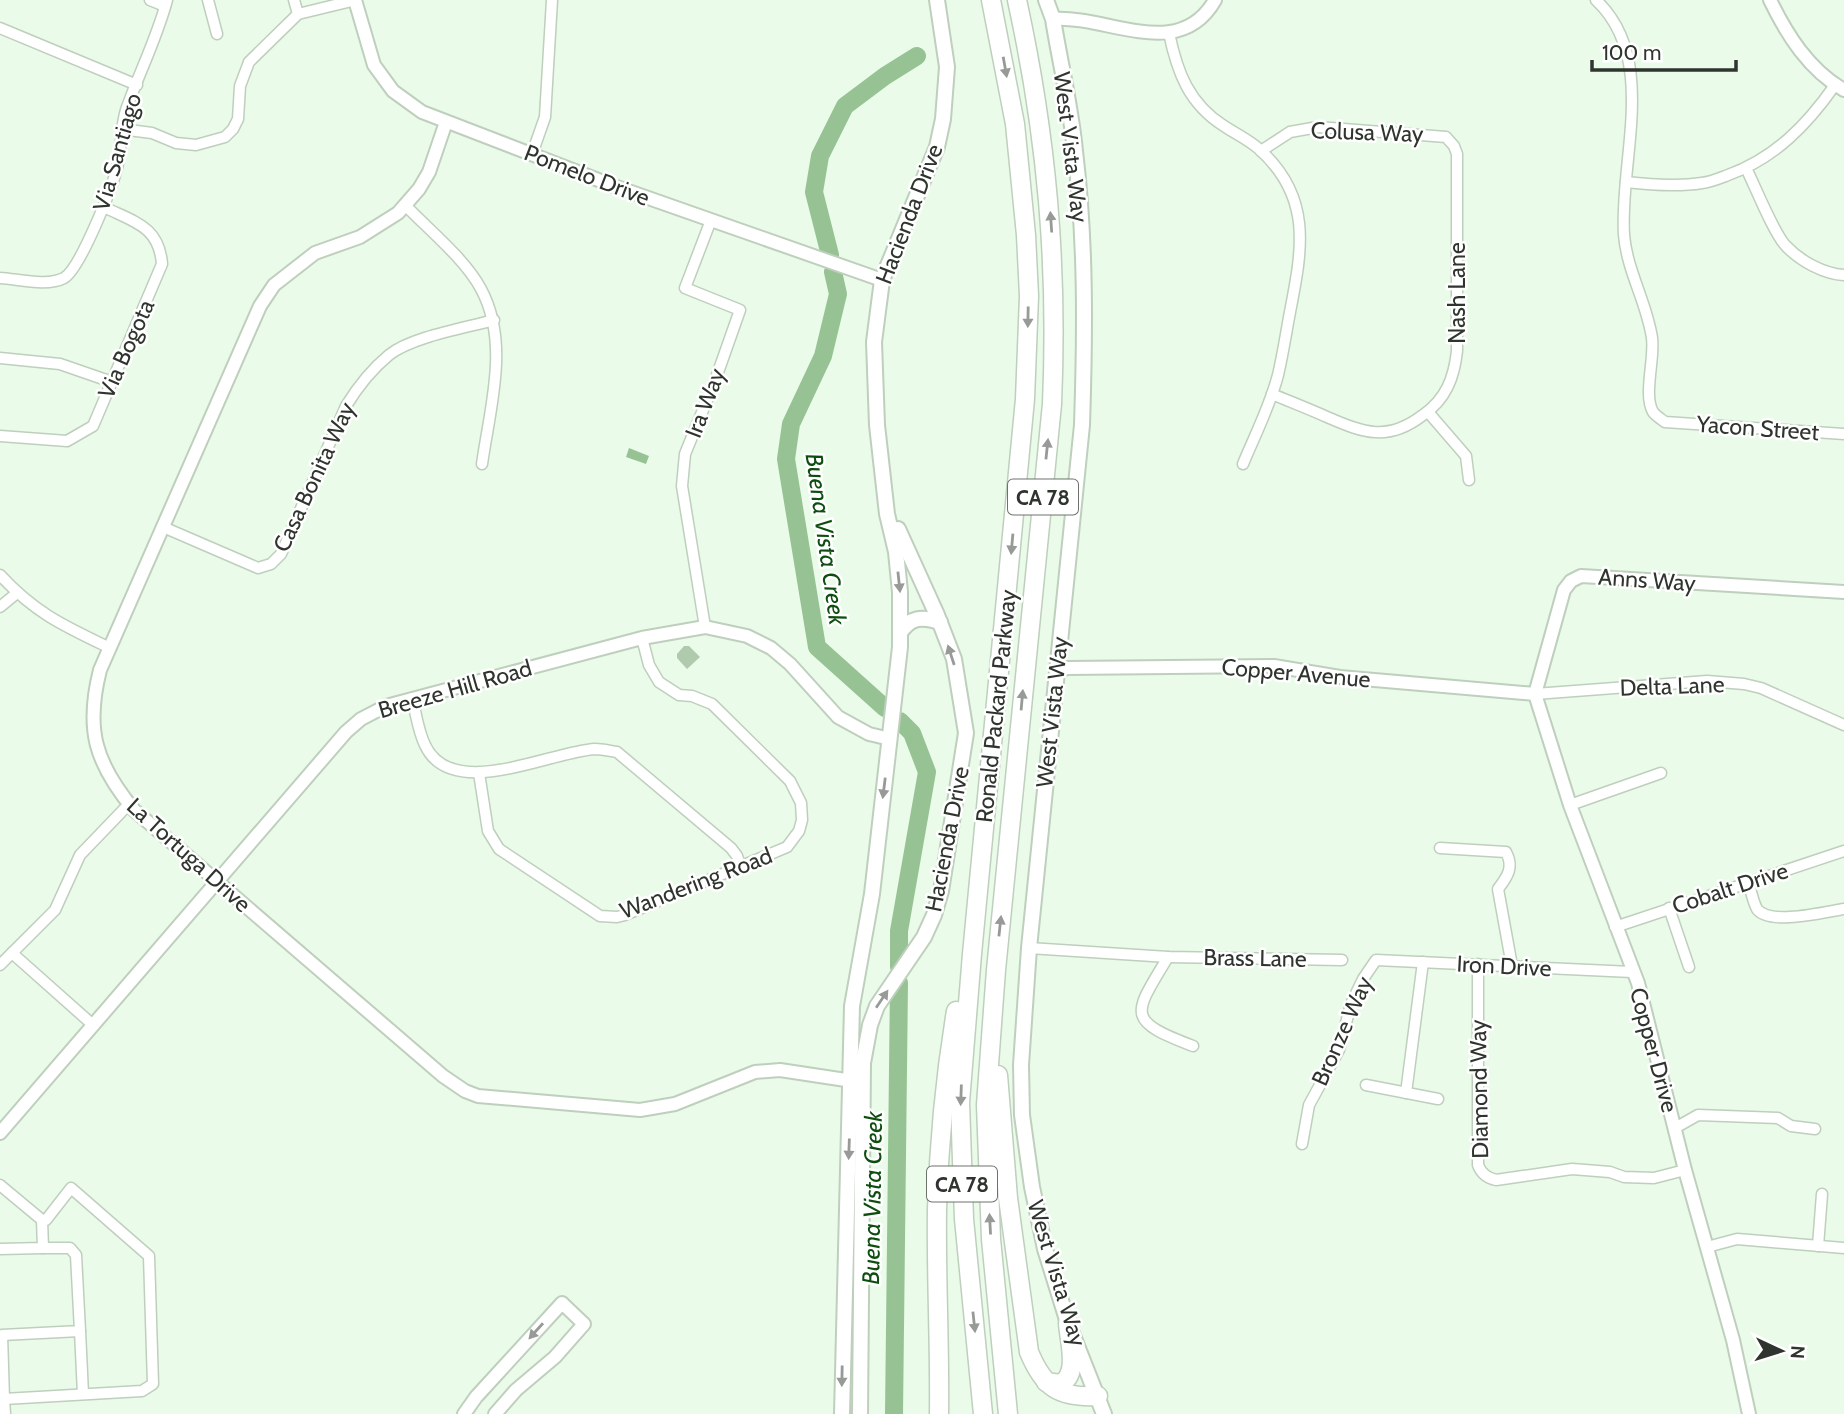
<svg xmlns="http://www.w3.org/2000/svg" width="1844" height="1414" viewBox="0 0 1844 1414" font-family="Cabin,sans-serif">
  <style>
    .green { fill: #afcaad }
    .forest { fill: #97c394 }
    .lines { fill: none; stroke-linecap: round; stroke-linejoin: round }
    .river { stroke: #97c394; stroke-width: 18 }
    .minor-casing { stroke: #bfcfbd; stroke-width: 13 }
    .tertiary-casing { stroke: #bfcfbd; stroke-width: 16 }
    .secondary-casing { stroke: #bfcfbd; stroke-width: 18 }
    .motorway-casing { stroke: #bfcfbd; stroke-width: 21 }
    .minor { stroke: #fff; stroke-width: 10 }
    .tertiary { stroke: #fff; stroke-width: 12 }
    .secondary { stroke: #fff; stroke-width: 14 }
    .motorway { stroke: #fff; stroke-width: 18 }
    .oneway { fill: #979a96 }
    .labels { text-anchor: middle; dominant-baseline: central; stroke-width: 5; stroke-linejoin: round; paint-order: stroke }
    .shield { fill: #fff; stroke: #6d726d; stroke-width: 2 }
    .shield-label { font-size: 21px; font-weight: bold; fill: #2f352e }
    .street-label { font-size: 23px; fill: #2f352e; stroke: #fff }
    .water-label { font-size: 24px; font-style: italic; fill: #0d4d0f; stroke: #fff }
  </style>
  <rect width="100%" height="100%" fill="#eafbe9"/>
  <polygon class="green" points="684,646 689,646 700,657 687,669 677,658 677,654"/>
  <polygon class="forest" points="629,448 649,456 646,464 626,457"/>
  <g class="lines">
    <g class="river">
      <polyline points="830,255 814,192 820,156 845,106 885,76 917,56"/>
      <polyline points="833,272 838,294 823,356 791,424 786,459 817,647 885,708"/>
      <polyline points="899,967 899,931 927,772 912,733 900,721"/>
      <polyline points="894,1414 899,983"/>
    </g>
    <defs>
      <g id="minor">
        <polyline points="150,0 165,6"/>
        <polyline points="208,0 217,34"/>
        <polyline points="294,0 298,14"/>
        <path d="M1596 0C1659 59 1619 160 1624 235 1627 271 1647 303 1652 338 1655 358 1643 395 1653 412 1656 416 1661 419 1665 422L1844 434"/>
        <polyline points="0,28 137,85"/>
        <path d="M1169 33C1177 72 1189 104 1224 126 1236 134 1249 140 1259 149 1313 197 1302 250 1290 312 1286 333 1283 354 1278 375 1270 406 1255 435 1243 464"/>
        <polyline points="121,129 152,133 176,143 196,145 225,137 233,129 238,119 240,86 249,62 298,14 356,0"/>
        <path d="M1261 151 1290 132 1318 127 1446 137 1454 146 1457 154V351C1454 378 1446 399 1423 415 1388 442 1364 433 1327 417 1309 409 1291 402 1272 394"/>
        <polyline points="532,154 545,117 552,0"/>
        <path d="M1746 168C1755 186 1774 234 1786 246 1800 261 1824 274 1844 275"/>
        <path d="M1626 182C1652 185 1677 187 1702 183 1711 182 1720 178 1728 175 1775 158 1807 125 1835 85"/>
        <path d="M405 205C429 230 465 259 481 289 510 343 490 407 482 464"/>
        <path d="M0 278C18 279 47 287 64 278 80 269 112 188 117 168 122 149 120 129 126 110 139 73 157 38 167 0"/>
        <polyline points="0,358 60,364 112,382"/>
        <polyline points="1428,412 1466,456 1469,480"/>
        <path d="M0 436 67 441 93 426 162 264C159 226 134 222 104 207"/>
        <path d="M163 527 258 568 271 564 281 554 346 406C357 388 372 369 389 355 411 337 465 328 494 320"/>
        <path d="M0 575C35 613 64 626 110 648"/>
        <polyline points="0,607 17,593"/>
        <polyline points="705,627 682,486 685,454 716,378 740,310 685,288 711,220"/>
        <polyline points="1535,694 1707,681 1744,684 1761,688 1844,725"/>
        <path d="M412 698C416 713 418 731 425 745 451 802 549 752 595 749 602 749 610 751 617 752L731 848 737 856 741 868"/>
        <polyline points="479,773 488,831 499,849 600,916 617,917 625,915 787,847 799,831 802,820 801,803 790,781 712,704 692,696 679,695 659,682 649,665 642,638"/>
        <polyline points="1570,805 1661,773"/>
        <path d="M1440 848 1506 852C1514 867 1508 876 1498 889L1512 966"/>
        <path d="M1748 882C1751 890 1753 902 1757 909 1769 926 1825 912 1844 909"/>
        <polyline points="1669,908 1689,967"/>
        <polyline points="1615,927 1844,851"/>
        <polyline points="1029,948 1168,957 1342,960"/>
        <polyline points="12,953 93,1025"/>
        <path d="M1168 957C1134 1014 1124 1020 1193 1046"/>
        <path d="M1478 964V1165C1481 1173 1487 1178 1496 1180L1572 1169 1610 1172 1624 1177 1654 1178 1685 1170"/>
        <polyline points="0,965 55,910 80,855 129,804"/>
        <polyline points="1366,1085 1438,1099"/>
        <polyline points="1406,1093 1423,962"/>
        <polyline points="1675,1128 1698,1115 1778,1118 1791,1126 1815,1129"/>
        <polyline points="1302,1144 1309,1105 1339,1050 1351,1004 1363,979 1376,960 1632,972"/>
        <polyline points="0,1185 42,1220 43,1248 0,1249"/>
        <polyline points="42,1220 46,1220 71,1188 149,1256 153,1384 142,1391 4,1399 2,1335 80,1331 76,1255 70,1248 43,1248"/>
        <polyline points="1818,1246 1822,1194"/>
        <polyline points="1707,1247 1737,1239 1844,1248"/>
        <polyline points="80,1331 83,1394"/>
        <polyline points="4,1399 5,1414"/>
      </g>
      <g id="tertiary">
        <polyline points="355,0 374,65 393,91 422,112 614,186 882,280"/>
        <path d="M1770 0C1787 35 1809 70 1844 90"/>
        <path d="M1053 19C1108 15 1179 63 1215 0"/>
        <path d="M446 122 429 172 419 189 398 213 360 237 315 253 274 285 260 306 100 670C85 729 95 763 134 810L443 1076 465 1091 478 1096 640 1110 675 1104 755 1072 780 1070 859 1082"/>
        <polyline points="1056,671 1068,668 1274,666 1340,677 1535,694"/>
        <polyline points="0,1133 346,732 361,719 386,706 642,638 705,627 747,636 771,648 790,664 838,717 869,734 890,739"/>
        <polyline points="464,1414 476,1397 562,1303 584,1324 555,1357 516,1390 495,1414"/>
        <polyline points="1749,1414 1733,1340 1685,1170 1638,983 1570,805 1535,694 1564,590 1571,581 1581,576 1844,592"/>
      </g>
      <g id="secondary">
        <path d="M1046 0 1053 19C1060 63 1071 107 1075 151 1086 242 1085 333 1082 425L1029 948 1021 1065 1022 1115 1032 1187 1045 1249 1068 1323 1104 1414"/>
        <path d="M900 633C910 617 922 616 940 622"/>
        <polyline points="842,1414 852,1006 872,894 900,647 900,592 896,552 887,514 877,425 874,342 882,280 937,147 943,119 947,67 937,0"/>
        <polyline points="860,1414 863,1063 870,1025 877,1006 924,937 934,915 941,891 966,733 954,659 937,615 898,529"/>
      </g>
      <g id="motorway">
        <path d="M998 1075 1008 1198 1029 1352C1044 1388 1059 1398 1098 1396"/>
        <path d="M1046 1382 1060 1384C1080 1375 1069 1341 1068 1323"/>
        <path d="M939 1414C940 1346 936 1277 937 1209 939 1143 945 1077 956 1011"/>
        <polyline points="983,1414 964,1219 960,1102 972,954 1025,399 1029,296 1026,235 1015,124 991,0"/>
        <path d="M1008 1414 991 1239 986 1105 996 970 1052 404C1058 264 1047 137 1017 0"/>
      </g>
    </defs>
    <use href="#minor" class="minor-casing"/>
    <use href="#tertiary" class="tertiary-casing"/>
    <use href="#secondary" class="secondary-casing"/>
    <use href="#motorway" class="motorway-casing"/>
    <use href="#minor" class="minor"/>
    <use href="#tertiary" class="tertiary"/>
    <use href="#secondary" class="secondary"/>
    <use href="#motorway" class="motorway"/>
  </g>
  <defs><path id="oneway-solid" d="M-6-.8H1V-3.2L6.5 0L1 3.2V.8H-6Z" transform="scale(1.75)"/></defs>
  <g class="oneway">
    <use href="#oneway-solid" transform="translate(1005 67) rotate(80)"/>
    <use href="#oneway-solid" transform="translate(1051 222) rotate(-94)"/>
    <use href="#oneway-solid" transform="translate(1028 317) rotate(91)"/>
    <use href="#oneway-solid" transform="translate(1047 449) rotate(-84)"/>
    <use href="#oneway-solid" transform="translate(1012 544) rotate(95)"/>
    <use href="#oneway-solid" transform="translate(899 582) rotate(84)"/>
    <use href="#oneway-solid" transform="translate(951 655) rotate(-108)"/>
    <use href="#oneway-solid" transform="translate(1022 700) rotate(-85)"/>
    <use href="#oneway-solid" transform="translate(884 788) rotate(97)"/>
    <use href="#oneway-solid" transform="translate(1000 926) rotate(-84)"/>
    <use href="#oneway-solid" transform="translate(882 999) rotate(-56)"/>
    <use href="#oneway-solid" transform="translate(961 1095) rotate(92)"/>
    <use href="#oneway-solid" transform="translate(849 1149) rotate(92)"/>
    <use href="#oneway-solid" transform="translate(990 1224) rotate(-93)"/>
    <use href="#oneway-solid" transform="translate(974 1322) rotate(84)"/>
    <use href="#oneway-solid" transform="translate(536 1331) rotate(132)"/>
    <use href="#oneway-solid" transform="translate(842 1376) rotate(91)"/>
  </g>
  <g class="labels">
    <g class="shield">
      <rect x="1008" y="479.5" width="70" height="35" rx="5"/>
      <rect x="927" y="1166.5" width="70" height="35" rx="5"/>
    </g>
    <g class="shield-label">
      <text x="1043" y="497">CA 78</text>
      <text x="962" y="1184">CA 78</text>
    </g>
    <g class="street-label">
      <text transform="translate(1367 132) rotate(2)">Colusa Way</text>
      <text transform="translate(1071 147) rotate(83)">West Vista Way</text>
      <text transform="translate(117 152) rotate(-74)">Via Santiago</text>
      <text transform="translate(587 175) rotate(21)">Pomelo Drive</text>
      <text transform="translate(909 214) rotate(-69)">Hacienda Drive</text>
      <text transform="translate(1457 293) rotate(-90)">Nash Lane</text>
      <text transform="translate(126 349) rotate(-66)">Via Bogota</text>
      <text transform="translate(705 403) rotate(-69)">Ira Way</text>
      <text transform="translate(1758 428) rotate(4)">Yacon Street</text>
      <text transform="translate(314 477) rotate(-65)">Casa Bonita Way</text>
      <text transform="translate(1647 580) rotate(4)">Anns Way</text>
      <text transform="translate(1296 673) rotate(5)">Copper Avenue</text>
      <text transform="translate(1672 686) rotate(-2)">Delta Lane</text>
      <text transform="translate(455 689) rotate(-16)">Breeze Hill Road</text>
      <text transform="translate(996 706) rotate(-84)">Ronald Packard Parkway</text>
      <text transform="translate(1052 712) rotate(-84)">West Vista Way</text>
      <text transform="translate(947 839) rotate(-79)">Hacienda Drive</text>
      <text transform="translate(189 855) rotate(42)">La Tortuga Drive</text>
      <text transform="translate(696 883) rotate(-21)">Wandering Road</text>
      <text transform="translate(1730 888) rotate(-18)">Cobalt Drive</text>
      <text transform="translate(1255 958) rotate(1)">Brass Lane</text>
      <text transform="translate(1504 966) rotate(3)">Iron Drive</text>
      <text transform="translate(1342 1031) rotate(-66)">Bronze Way</text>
      <text transform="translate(1654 1050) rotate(75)">Copper Drive</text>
      <text transform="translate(1479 1089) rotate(-91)">Diamond Way</text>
      <text transform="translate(1057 1273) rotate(73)">West Vista Way</text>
    </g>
    <g class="water-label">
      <text transform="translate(826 539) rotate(82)">Buena Vista Creek</text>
      <text transform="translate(872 1198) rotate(-89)">Buena Vista Creek</text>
    </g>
  </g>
  <g transform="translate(1781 1351) rotate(94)" stroke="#ffffff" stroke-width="5" paint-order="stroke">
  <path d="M0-5L12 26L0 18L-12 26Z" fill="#2f352e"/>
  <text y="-10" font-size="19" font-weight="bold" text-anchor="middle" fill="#2f352e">N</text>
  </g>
  <path d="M1592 60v10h144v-10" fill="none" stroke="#2f352e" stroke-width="3.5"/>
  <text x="1602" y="60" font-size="21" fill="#2f352e" stroke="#ffffff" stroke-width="5" paint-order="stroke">100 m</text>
</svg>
